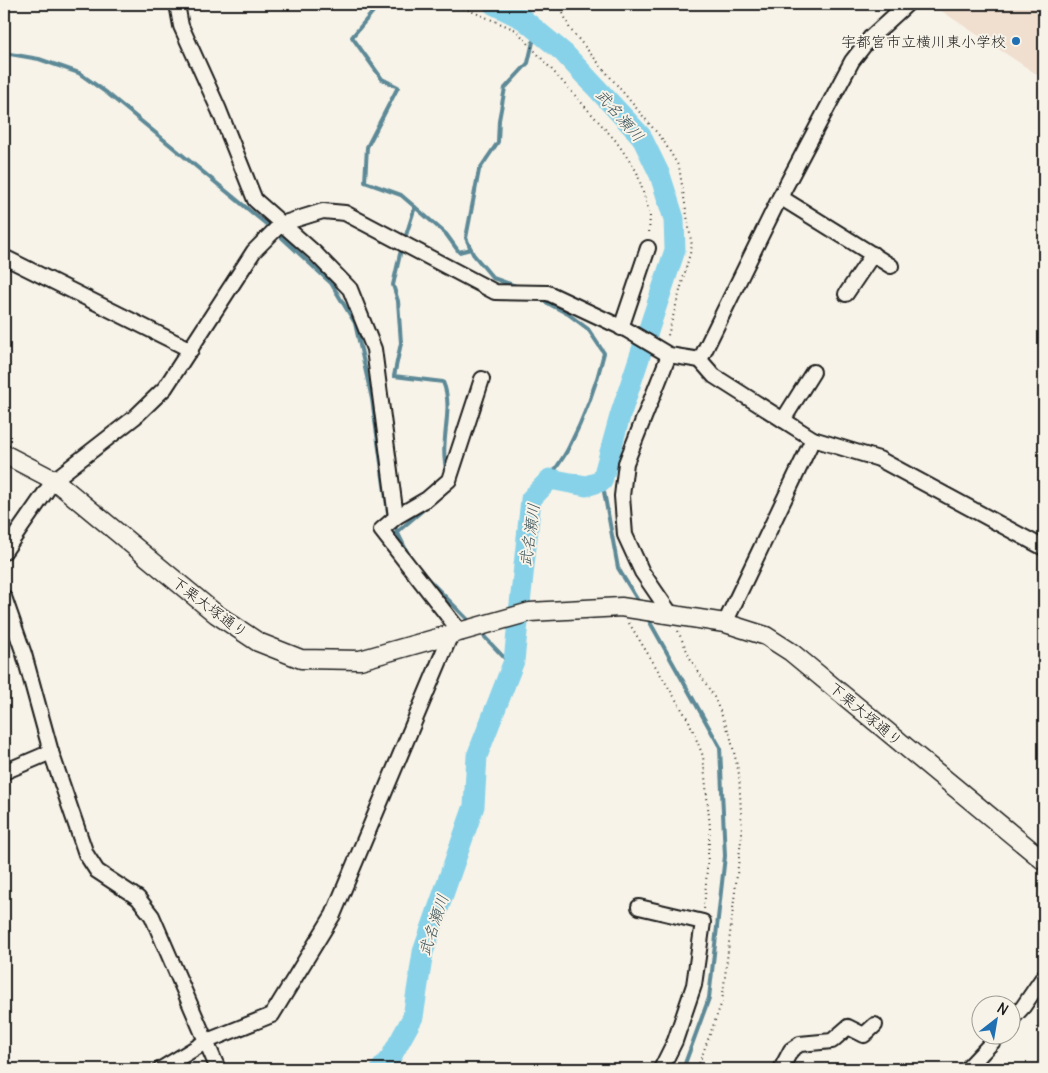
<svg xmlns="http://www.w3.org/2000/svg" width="1048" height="1073" viewBox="0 0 1048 1073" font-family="Delius,'Klee One',sans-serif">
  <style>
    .built { fill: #f0decf }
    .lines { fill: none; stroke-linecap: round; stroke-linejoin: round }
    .stream { stroke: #5d8997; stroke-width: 4 }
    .river { stroke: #88d2e9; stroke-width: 21 }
    .minor-casing { stroke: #1c1c1c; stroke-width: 18 }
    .tertiary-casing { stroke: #1c1c1c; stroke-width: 21 }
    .path { stroke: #1c1c1c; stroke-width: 2; stroke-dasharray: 1 4; stroke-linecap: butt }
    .minor { stroke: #f7f3e8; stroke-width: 14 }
    .tertiary { stroke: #f7f3e8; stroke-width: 18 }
    .poi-dot { fill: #1f6fb2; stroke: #f7f3e8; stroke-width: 2 }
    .labels { text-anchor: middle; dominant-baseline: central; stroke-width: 4; stroke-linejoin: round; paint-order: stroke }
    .poi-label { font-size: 15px; fill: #1c1c1c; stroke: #f7f3e8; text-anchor: end }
    .street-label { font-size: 15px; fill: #1c1c1c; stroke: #f7f3e8 }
    .water-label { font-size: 16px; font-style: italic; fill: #3c535a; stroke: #f7f3e8 }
  </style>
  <rect width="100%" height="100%" fill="#f7f3e8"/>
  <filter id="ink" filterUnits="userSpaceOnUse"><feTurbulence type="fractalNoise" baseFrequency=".02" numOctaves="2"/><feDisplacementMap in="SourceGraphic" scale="10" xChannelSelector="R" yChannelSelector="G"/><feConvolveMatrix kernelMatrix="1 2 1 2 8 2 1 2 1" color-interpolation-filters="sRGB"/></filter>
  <g filter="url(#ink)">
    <polygon class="built" points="931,4 1044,4 1044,79"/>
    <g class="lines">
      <g class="stream">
        <path d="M375 4 376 8 352 37 382 79 398 87 367 147 365 182 401 195 415 207 400 254 393 285 398 301 401 343 394 376 443 382C455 410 438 442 447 472"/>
        <polyline points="4,53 39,59 79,73 107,93 271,228"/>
        <polyline points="415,207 446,234 459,252 471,249"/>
        <polyline points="277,233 331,283 355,323 372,399 388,513 407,552"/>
        <polyline points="516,286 493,278 473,254 466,238 479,170 498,142 499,120 505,88 528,63 536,29"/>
        <path d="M538 298 568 314 588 329 604 353C596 387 584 418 568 449 563 459 555 468 550 479"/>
        <polyline points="602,481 618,568 640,604"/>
        <polyline points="396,533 444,492"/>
        <polyline points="423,574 471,623"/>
        <polyline points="647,617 720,747 725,856 709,998 683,1069"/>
        <polyline points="479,631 512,666"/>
      </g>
      <polyline class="river" points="381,1069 391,1057 413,1017 423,952 474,806 477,756 514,661 531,499 550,479 586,486 602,481 620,416 675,250 674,219 660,175 641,136 564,53 523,19 493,4"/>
      <defs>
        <g id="minor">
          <polyline points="177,4 181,26 219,110 255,200 315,253 350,289 374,349 396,517 381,530 461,633"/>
          <polyline points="780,197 891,266"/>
          <polyline points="4,257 191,350"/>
          <polyline points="846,294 873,254"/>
          <polyline points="621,328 648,248"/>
          <polyline points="669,355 626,463 622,496 625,535 642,572 670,613"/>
          <polyline points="700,360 714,376 813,439 879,459 1044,548"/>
          <polyline points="783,420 813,372"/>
          <polyline points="396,517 427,499 449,480 482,379"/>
          <polyline points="4,552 54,480 135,417 165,388 254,251 281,224 323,211 345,213 495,292 548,293 627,330 669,355 700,360 780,197 852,61 870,38 907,4"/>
          <polyline points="4,597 24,654 51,752 86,854 97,871 138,898 152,916 218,1069"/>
          <polyline points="725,623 813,439"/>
          <polyline points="4,772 51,752"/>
          <polyline points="639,907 703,922 694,985 675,1041 661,1069"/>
          <polyline points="1010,1021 1023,1007 1044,976"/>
          <polyline points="161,1069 207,1041 272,1015 333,915 451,634"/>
          <polyline points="781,1069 791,1050 800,1044 832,1041 848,1027 864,1035 875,1025"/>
          <polyline points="967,1069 998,1036"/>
        </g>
        <polyline id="tertiary" points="4,454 54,480 216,614 258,642 301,659 360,660 530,612 621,607 725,623 766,636 791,652 1044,861"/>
      </defs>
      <use href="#minor" class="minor-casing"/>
      <use href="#tertiary" class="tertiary-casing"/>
      <g class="path">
        <polyline points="454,4 516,30 616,141 637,172 650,215 649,235"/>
        <polyline points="559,4 570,29 663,140 679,167 692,246 667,339"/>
        <polyline points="629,623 689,721 703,756 710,827 704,910"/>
        <polyline points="678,631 690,658 714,697 730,735 739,774 742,832 722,1002 697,1069"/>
      </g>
      <use href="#minor" class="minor"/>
      <use href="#tertiary" class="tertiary"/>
    </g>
  </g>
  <circle class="poi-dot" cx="1016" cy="41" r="5"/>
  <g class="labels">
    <g class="poi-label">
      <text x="1006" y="41">宇都宮市立横川東小学校</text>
    </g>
    <g class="street-label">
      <text transform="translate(210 607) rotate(37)">下栗大塚通り</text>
      <text transform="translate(866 714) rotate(40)">下栗大塚通り</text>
    </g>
    <g class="water-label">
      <text transform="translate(620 115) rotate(49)">武名瀬川</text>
      <text transform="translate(529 535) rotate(-82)">武名瀬川</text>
      <text transform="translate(433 925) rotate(-72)">武名瀬川</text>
    </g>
  </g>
  <rect width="1048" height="1073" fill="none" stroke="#f7f3e8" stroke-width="20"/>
  <rect x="10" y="10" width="1028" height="1053" fill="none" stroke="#1c1c1c" stroke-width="2" filter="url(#ink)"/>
  <g transform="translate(996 1020) rotate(31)"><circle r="24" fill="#f7f3e8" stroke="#9f9d96"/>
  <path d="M0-4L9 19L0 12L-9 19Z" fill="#1f6fb2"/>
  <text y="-8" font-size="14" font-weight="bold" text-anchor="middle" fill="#1c1c1c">N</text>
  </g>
</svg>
